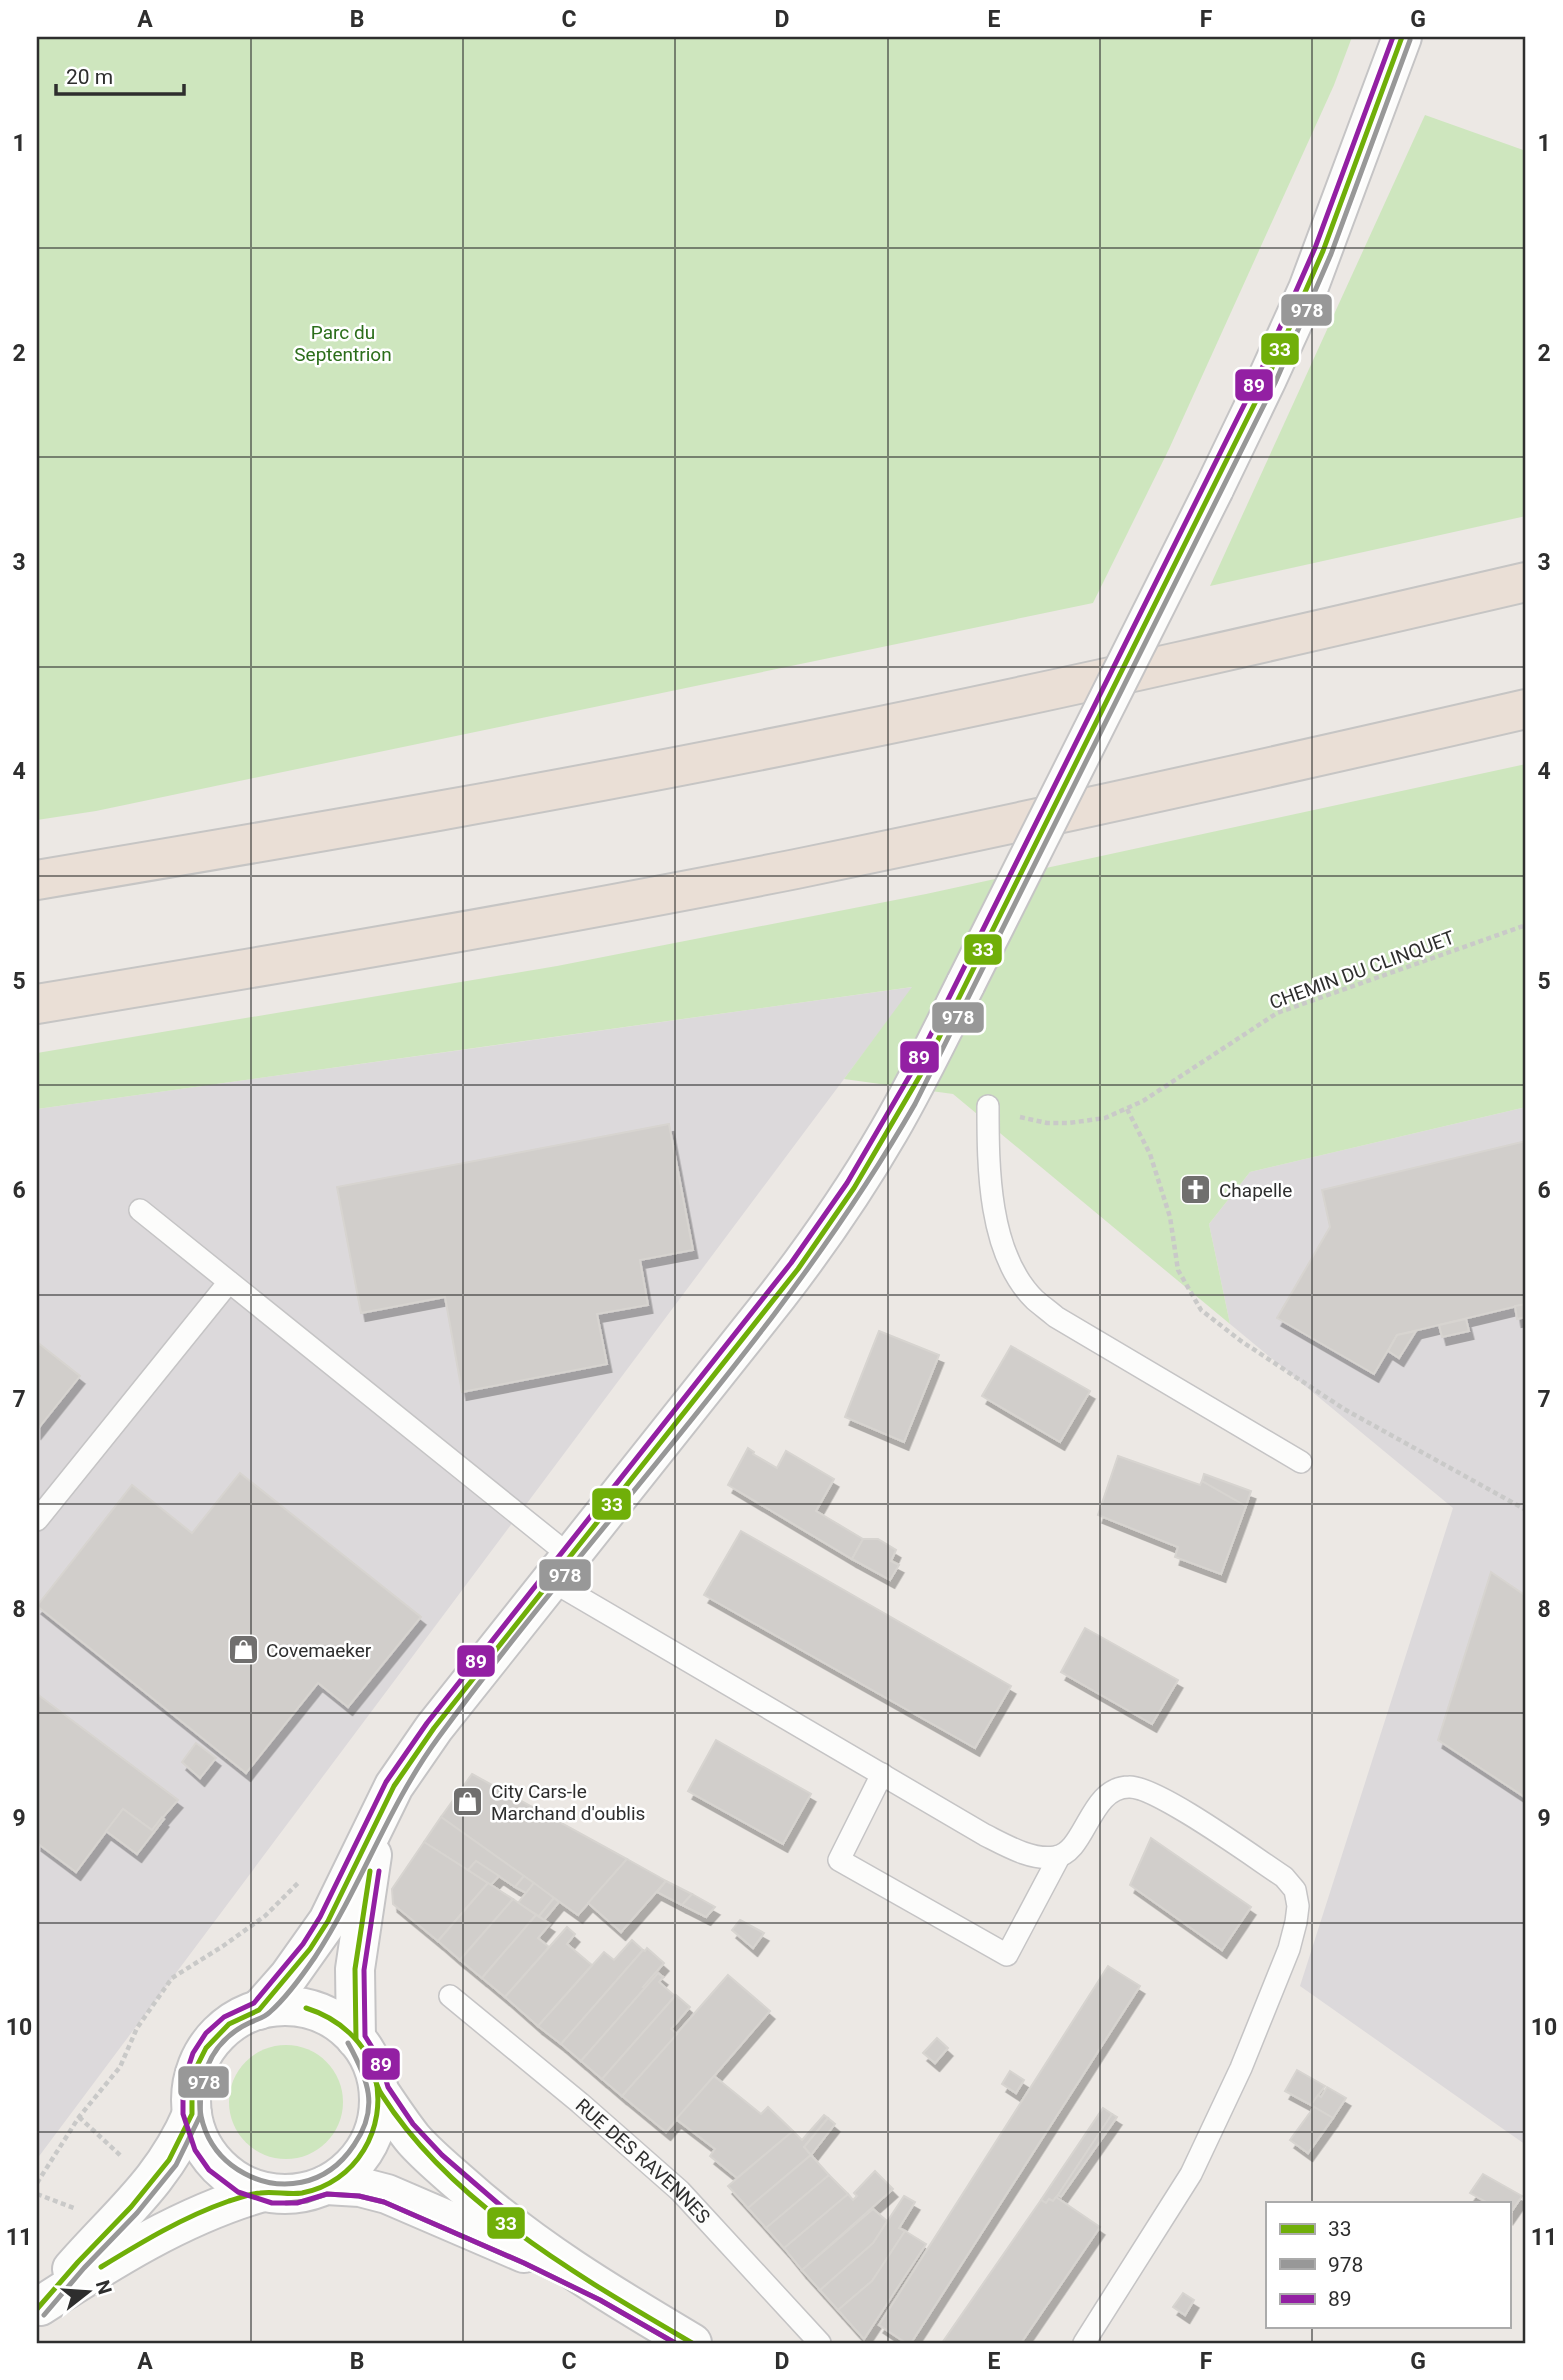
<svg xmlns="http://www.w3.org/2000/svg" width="1563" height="2380" viewBox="0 0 1563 2380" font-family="Roboto,sans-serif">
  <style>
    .industrial { fill: #dcd9db }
    .green { fill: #cee6be }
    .building { fill: #d1cecb; stroke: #d7d4d0; stroke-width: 2; filter: url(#shadow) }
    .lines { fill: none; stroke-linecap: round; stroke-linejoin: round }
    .lane-casing { stroke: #c5c4c5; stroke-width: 24 }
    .secondary-casing { stroke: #c5c4c5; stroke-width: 42 }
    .highway-casing { stroke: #c6c5c4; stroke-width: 42 }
    .path { stroke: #c9c9c8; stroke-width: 4.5; stroke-dasharray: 5 3.5; stroke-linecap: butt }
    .lane { stroke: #fcfcfb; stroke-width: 21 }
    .secondary { stroke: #fcfcfb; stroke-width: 38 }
    .highway { stroke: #eadfd6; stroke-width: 38 }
    .secondary-bridge-casing { stroke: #c5c4c5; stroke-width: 42; stroke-linecap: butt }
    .secondary-bridge { stroke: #fcfcfb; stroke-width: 38 }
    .bus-1-casing { stroke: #fff; stroke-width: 10 }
    .bus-2-casing { stroke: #fff; stroke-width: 10 }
    .bus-3-casing { stroke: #fff; stroke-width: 10 }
    .bus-1 { stroke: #70af09; stroke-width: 5 }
    .bus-2 { stroke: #989898; stroke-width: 5 }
    .bus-3 { stroke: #9320a3; stroke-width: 5 }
    .grid { fill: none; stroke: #2e2e2e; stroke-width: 2; stroke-opacity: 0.55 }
    .labels { text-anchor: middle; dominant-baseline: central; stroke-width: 5; stroke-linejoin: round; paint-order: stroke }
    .park-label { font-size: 19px; fill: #2c6e1b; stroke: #fff }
    .street-label { font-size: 19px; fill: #2e2e2e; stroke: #fff }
    .poi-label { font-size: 19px; fill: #2e2e2e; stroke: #fff; text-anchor: start }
    .line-badge { stroke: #fff; stroke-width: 2.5 }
    .badge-label { font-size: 19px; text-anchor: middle; font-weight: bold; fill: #fff }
    .neatline { fill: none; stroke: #2e2e2e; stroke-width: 2.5 }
    .grid-label { font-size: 23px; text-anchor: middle; font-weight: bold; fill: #2e2e2e }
  </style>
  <defs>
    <filter id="shadow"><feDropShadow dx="4.5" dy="8" stdDeviation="0" flood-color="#0004"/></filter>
  </defs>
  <rect width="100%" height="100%" fill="#ece8e4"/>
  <g class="industrial">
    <polygon points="913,987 844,1079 37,2159 37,1109"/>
    <polygon points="1526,1107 1526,2145 1300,1986 1453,1508 1230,1324 1209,1224 1250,1172"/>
  </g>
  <g class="green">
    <polygon points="37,37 1352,37 1334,85 1169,449 1093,603 96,811 37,820"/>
    <polygon points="1425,115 1526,151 1526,516 1210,586"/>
    <polygon points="1526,764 1526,1107 1250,1172 1209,1224 1230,1324 953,1094 844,1079 912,987 37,1109 37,1053 557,966 926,894"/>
    <circle cx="286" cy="2102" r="57"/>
  </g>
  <g class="building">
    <polygon points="669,1124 693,1250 640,1260 648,1305 597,1314 607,1364 462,1392 445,1297 361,1313 337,1187"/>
    <polygon points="1526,1141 1526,1304 1397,1335 1374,1374 1277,1318 1330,1227 1322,1190"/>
    <polygon points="1526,1304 1526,1317 1517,1319 1515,1306"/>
    <polygon points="1466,1319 1469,1331 1442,1337 1439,1325"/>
    <polygon points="879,1331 939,1355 904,1442 845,1417"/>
    <polygon points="1416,1331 1399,1358 1388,1351 1397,1335"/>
    <polygon points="37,1342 80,1376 37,1430"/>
    <polygon points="1011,1346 1090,1391 1060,1442 982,1396"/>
    <polygon points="748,1448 754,1452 753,1454 777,1468 786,1451 834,1479 816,1511 863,1539 852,1559 728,1485"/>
    <polygon points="1118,1456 1200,1485 1202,1481 1246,1506 1221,1574 1175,1557 1178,1547 1098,1515"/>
    <polygon points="240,1473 421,1617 348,1707 318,1683 246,1773 37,1606 132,1485 192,1533"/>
    <polygon points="1204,1474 1251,1491 1246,1506 1202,1481"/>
    <polygon points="741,1531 1011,1686 975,1748 704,1595"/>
    <polygon points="863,1539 878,1539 896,1550 891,1561 899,1565 890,1580 852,1559"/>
    <polygon points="1491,1572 1526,1596 1526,1798 1438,1740"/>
    <polygon points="1085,1628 1178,1680 1152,1724 1061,1672"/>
    <polygon points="37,1694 178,1800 152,1830 123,1809 76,1872 37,1843"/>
    <polygon points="716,1740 811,1794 783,1844 688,1791"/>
    <polygon points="196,1743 216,1758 200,1778 182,1762"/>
    <polygon points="472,1774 627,1859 578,1915 441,1817"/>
    <polygon points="123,1809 152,1830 162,1817 164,1819 137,1854 106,1831"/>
    <polygon points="441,1817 524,1876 515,1887 476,1861 468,1870 424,1842"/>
    <polygon points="1151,1838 1251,1907 1222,1950 1130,1885"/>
    <polygon points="424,1842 488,1883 438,1941 393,1904 392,1889"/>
    <polygon points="627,1859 666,1881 621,1932 588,1903"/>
    <polygon points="476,1861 499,1876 491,1885 468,1870"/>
    <polygon points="524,1876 534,1883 526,1893 515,1887"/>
    <polygon points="666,1881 692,1894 682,1905 657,1892"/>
    <polygon points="488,1883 513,1899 460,1960 438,1941"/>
    <polygon points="534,1883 554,1898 539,1916 518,1903"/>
    <polygon points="692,1894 715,1907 706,1917 682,1905"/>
    <polygon points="554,1898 559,1902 544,1920 539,1916"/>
    <polygon points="513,1899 536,1915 482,1978 460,1960"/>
    <polygon points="536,1915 550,1924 538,1938 549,1947 505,1997 482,1978"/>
    <polygon points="740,1920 764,1933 753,1948 732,1930"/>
    <polygon points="567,1927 575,1934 567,1944 592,1965 538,2026 505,1997"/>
    <polygon points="632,1940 643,1950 561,2044 538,2026 604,1952 614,1960"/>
    <polygon points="647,1948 664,1963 643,1987 645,1988 581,2061 561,2044 643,1950 645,1951"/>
    <polygon points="1108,1966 1140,1986 911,2343 906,2343 879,2325"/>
    <polygon points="658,1973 663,1977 659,1982 675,1996 602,2079 581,2061"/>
    <polygon points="728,1975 770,2011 666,2132 622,2096"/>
    <polygon points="676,1995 690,2007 671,2029 677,2034 622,2096 602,2079"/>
    <polygon points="937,2038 948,2048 935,2063 923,2053"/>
    <polygon points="1297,2070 1325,2086 1311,2105 1285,2091"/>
    <polygon points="1010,2071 1024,2080 1016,2093 1002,2084"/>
    <polygon points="714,2076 761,2114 768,2107 793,2131 737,2178 710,2156 715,2149 676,2119"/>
    <polygon points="1327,2087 1346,2098 1333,2118 1311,2105 1318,2095 1321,2097"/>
    <polygon points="1314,2107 1333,2118 1308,2153 1290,2140"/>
    <polygon points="1103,2108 1112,2114 1058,2195 1053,2201 1049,2199 1046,2203 1041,2200"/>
    <polygon points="1112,2114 1117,2117 1061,2197 1058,2195"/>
    <polygon points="824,2115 828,2118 804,2147 811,2155 748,2208 728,2186 793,2131 802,2140"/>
    <polygon points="828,2118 835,2124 811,2155 804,2147"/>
    <polygon points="811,2155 829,2175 766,2228 748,2208"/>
    <polygon points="875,2171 893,2189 802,2270 784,2248 848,2194 853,2200 857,2196 854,2193"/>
    <polygon points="1483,2174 1522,2196 1509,2215 1509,2203 1488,2203 1470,2193"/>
    <polygon points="829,2175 848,2194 784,2248 766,2228"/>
    <polygon points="904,2196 915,2202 899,2228 905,2231 872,2281 838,2310 820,2290 873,2243"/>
    <polygon points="1056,2197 1100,2227 1021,2343 942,2343 1041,2200 1046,2203 1049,2199 1053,2201"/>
    <polygon points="873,2209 887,2221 873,2243 820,2290 802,2270"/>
    <polygon points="905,2231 926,2244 864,2339 838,2310 872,2281"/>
    <polygon points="1183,2293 1194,2300 1185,2315 1173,2307"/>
  </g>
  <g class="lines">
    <defs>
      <g id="lane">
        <path d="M988 1106C988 1167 988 1254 1035 1300 1042 1306 1049 1311 1056 1317L1301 1462"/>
        <polyline points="140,1210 570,1556"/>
        <polyline points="37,1520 229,1282"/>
        <path d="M550 1580 985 1835C1005 1845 1032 1861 1055 1857 1086 1853 1089 1787 1129 1787 1157 1786 1255 1858 1284 1877L1295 1890 1298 1906 1296 1922 1289 1949 1241 2068 1191 2174 1084 2343"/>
        <polyline points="882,1774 839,1860 1007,1955 1059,1857"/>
        <path id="s1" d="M450 1996 580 2103 680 2191 820 2343"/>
      </g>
      <g id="secondary">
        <polyline points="1214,489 1267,379 1308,289 1402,37"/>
        <circle cx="285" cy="2100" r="94"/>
        <path d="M259 2010 289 1976 328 1921 394 1786 434 1728 778 1295C818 1243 856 1188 889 1131 917 1083 941 1033 966 983"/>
        <polyline points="356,2039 355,1969 372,1855"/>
        <path d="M379 2091C390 2107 401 2124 413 2139 427 2155 444 2169 460 2183 531 2247 611 2295 692 2343"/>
        <polyline points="326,2185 360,2187 387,2194 524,2253"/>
        <path d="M72 2269C118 2216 163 2182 192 2114"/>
        <path d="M40 2306C110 2261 182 2215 263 2192"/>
      </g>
      <g id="highway">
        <path d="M37 880C305 835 574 789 841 734 1070 688 1298 635 1526 582"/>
        <path d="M37 1004C290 962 544 919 796 869 1040 819 1283 765 1526 709"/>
      </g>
    </defs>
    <use href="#lane" class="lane-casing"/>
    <use href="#secondary" class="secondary-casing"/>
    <use href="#highway" class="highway-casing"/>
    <g class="path">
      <polyline points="1127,1109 1150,1154 1170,1217 1178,1270 1201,1310 1241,1341 1344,1409 1526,1510"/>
      <polyline points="1020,1117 1047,1123 1069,1123 1105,1118 1143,1101 1277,1013 1526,925"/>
      <polyline points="79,2117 121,2156"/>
      <polyline points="37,2183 79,2117 120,2067 137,2028 172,1978 223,1946 265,1916 299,1882"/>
      <polyline points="37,2194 74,2208"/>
    </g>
    <use href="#lane" class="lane"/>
    <use href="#secondary" class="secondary"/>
    <use href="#highway" class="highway"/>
    <defs>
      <polyline id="secondary-bridge" points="966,983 1214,489"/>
    </defs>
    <use href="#secondary-bridge" class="secondary-bridge-casing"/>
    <use href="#secondary-bridge" class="secondary-bridge"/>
    <defs>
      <g id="bus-1">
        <polyline points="356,2039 355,1969 370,1871"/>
        <path d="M367 2055C373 2068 374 2083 382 2095 452 2205 582 2278 692 2343"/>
        <path d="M101 2267C142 2242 183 2217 229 2201 239 2198 249 2194 260 2193 274 2191 288 2195 302 2193 356 2183 388 2128 375 2076 367 2042 338 2018 306 2008"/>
        <polyline points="37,2309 78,2262 131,2207 169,2160 192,2114 192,2085 197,2066 206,2048 229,2024 259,2010 310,1949 328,1921 394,1786 434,1728 798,1269 854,1188 921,1074 1267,379 1323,251 1402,37"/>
      </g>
      <g id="bus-2">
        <path d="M348 2043C368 2079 380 2108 354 2145 297 2231 168 2161 207 2067 215 2047 230 2032 249 2023 257 2019 264 2018 270 2012 287 1997 302 1976 315 1957 361 1887 388 1806 438 1738 594 1525 783 1334 915 1104L1275 383 1331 254 1410 40"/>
        <polyline points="286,2203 307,2201 327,2194 359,2196 384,2202 524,2263 600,2300 675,2343"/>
        <polyline points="44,2315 84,2268 137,2213 176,2165 200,2116 201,2086 204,2073"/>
      </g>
      <g id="bus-3">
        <polyline points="379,1871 364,1970 365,2036 380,2060 388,2087 413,2124 442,2155 508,2212"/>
        <polyline points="675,2343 600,2300 524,2263 384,2202 359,2196 327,2194 297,2203 272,2203 238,2192 209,2170 195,2150 183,2114 183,2083 193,2053 206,2033 224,2017 254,2003 303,1944 320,1917 386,1782 427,1723 791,1263 847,1183 913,1070 1259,375 1315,248 1393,37"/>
      </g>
    </defs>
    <use href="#bus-1" class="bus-1-casing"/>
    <use href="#bus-2" class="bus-2-casing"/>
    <use href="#bus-3" class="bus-3-casing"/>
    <use href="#bus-1" class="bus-1"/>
    <use href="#bus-2" class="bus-2"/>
    <use href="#bus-3" class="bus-3"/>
  </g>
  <path class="grid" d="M251 37V2343M463 37V2343M675 37V2343M888 37V2343M1100 37V2343M1312 37V2203M37 248H1526M37 457H1526M37 667H1526M37 876H1526M37 1085H1526M37 1295H1526M37 1504H1526M37 1713H1526M37 1923H1526M37 2132H1526M1312 2326V2343"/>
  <defs>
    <symbol id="church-square" viewBox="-11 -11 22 22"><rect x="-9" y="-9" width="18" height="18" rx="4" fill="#706f6e" stroke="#fff"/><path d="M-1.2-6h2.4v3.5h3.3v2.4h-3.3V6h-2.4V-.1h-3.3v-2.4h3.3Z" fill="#fff"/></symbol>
    <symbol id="shop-square" viewBox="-11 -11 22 22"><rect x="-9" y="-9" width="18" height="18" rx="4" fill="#706f6e" stroke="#fff"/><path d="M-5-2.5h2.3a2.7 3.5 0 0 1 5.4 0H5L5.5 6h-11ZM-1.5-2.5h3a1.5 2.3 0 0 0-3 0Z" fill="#fff"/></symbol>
  </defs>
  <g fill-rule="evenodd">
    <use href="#church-square" x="1178" y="1172" width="35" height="35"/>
    <use href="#shop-square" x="226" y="1632" width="35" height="35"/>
    <use href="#shop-square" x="450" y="1784" width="35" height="35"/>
  </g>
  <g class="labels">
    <g class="park-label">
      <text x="343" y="332">Parc du<tspan x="343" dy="22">Septentrion</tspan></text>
    </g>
    <g class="street-label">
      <text transform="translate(1362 970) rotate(-20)">CHEMIN DU CLINQUET</text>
      <text stroke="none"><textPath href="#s1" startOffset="254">RUE DES RAVENNES</textPath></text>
    </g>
    <g class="poi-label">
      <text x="1219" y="1190">Chapelle</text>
      <text x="266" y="1650">Covemaeker</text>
      <text x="491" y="1791">City Cars-le<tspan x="491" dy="22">Marchand d'oublis</tspan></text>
    </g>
  </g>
  <g class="line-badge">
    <rect x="1280" y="293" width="53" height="34" rx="7" fill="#989898"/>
    <rect x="1260" y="332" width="40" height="34" rx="7" fill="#70af09"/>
    <rect x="1234" y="368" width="40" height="34" rx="7" fill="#9320a3"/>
    <rect x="963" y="933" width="40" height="33" rx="7" fill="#70af09"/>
    <rect x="931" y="1001" width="54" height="33" rx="7" fill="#989898"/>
    <rect x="899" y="1040" width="41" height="34" rx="7" fill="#9320a3"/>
    <rect x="591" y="1487" width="41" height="34" rx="7" fill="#70af09"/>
    <rect x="538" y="1558" width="54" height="34" rx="7" fill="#989898"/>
    <rect x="456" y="1644" width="40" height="34" rx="7" fill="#9320a3"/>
    <rect x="361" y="2047" width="40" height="34" rx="7" fill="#9320a3"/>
    <rect x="177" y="2065" width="53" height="34" rx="7" fill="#989898"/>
    <rect x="486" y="2206" width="40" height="34" rx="7" fill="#70af09"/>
  </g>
  <g class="badge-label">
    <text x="1307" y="317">978</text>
    <text x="1280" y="356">33</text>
    <text x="1254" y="392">89</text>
    <text x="983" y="956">33</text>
    <text x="958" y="1024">978</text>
    <text x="919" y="1064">89</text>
    <text x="612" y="1511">33</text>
    <text x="565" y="1582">978</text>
    <text x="476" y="1668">89</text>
    <text x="381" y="2071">89</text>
    <text x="204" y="2089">978</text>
    <text x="506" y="2230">33</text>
  </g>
  <rect width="1563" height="2380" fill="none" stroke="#ffffff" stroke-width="77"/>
  <rect x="1266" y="2202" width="245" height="126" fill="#ffffff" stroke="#ababab" stroke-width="2"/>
  <rect x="1280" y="2224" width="35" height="10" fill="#70af09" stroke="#ababab" stroke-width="2"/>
  <text x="1328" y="2236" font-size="21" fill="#2e2e2e">33</text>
  <rect x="1280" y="2259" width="35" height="10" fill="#989898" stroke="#ababab" stroke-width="2"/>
  <text x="1328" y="2272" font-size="21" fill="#2e2e2e">978</text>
  <rect x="1280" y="2294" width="35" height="10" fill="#9320a3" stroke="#ababab" stroke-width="2"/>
  <text x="1328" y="2306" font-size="21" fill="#2e2e2e">89</text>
  <g transform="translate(88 2292) rotate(73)" stroke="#ffffff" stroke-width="5" paint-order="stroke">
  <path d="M0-5L12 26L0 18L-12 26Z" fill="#2e2e2e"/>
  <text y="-10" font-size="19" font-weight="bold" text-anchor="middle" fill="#2e2e2e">N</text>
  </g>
  <path d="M56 84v10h128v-10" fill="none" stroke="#2e2e2e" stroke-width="3.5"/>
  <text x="66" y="84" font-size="21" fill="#2e2e2e" stroke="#ffffff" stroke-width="5" paint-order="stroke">20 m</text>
  <rect x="38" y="38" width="1486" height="2304" class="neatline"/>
  <g class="grid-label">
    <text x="145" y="27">A</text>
    <text x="357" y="27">B</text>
    <text x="569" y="27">C</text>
    <text x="782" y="27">D</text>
    <text x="994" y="27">E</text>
    <text x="1206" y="27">F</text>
    <text x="1418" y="27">G</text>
    <text x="19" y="151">1</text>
    <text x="1544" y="151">1</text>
    <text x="19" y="361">2</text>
    <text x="1544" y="361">2</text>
    <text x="19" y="570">3</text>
    <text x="1544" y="570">3</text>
    <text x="19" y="779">4</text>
    <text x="1544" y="779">4</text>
    <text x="19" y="989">5</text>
    <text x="1544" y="989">5</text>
    <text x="19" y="1198">6</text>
    <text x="1544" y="1198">6</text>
    <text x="19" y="1407">7</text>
    <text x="1544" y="1407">7</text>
    <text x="19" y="1617">8</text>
    <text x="1544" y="1617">8</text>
    <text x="19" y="1826">9</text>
    <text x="1544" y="1826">9</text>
    <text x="19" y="2035">10</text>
    <text x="1544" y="2035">10</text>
    <text x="19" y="2245">11</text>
    <text x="1544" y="2245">11</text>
    <text x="145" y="2369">A</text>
    <text x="357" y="2369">B</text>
    <text x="569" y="2369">C</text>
    <text x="782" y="2369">D</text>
    <text x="994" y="2369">E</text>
    <text x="1206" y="2369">F</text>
    <text x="1418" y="2369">G</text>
  </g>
</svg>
